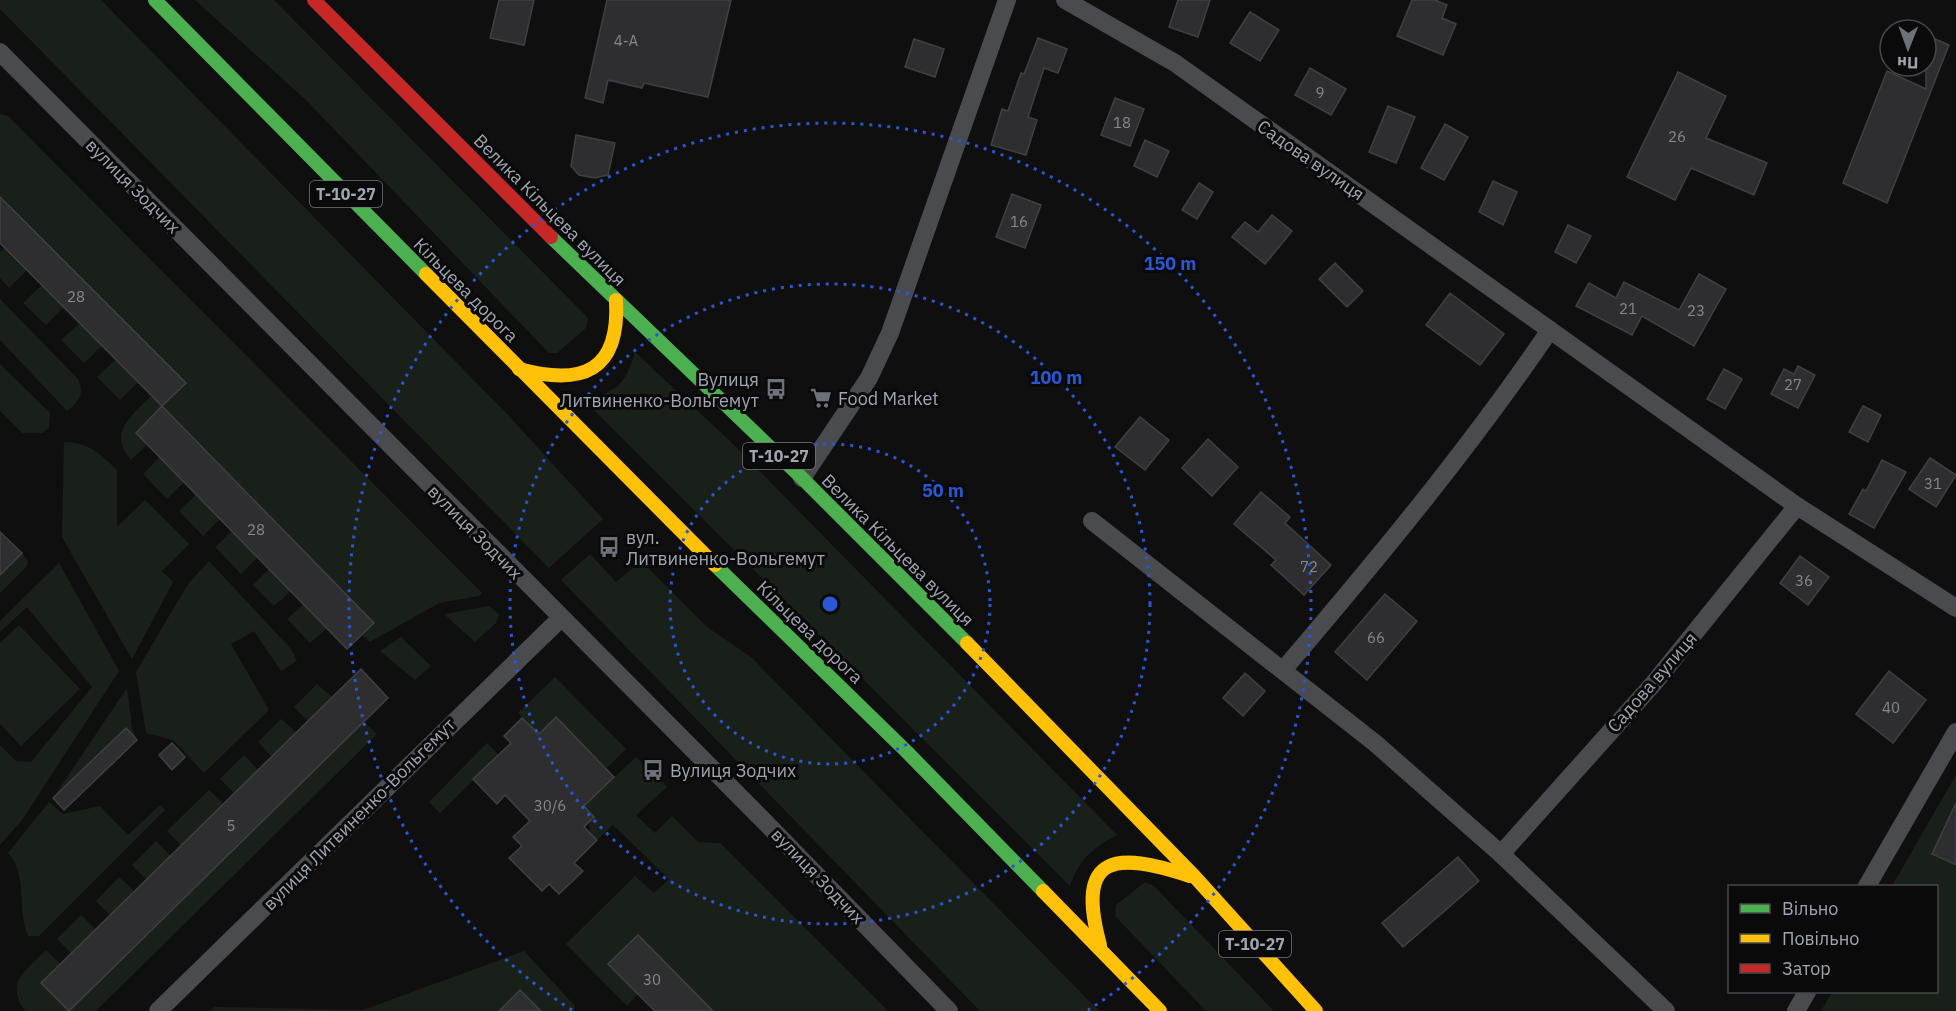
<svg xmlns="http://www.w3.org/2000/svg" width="1956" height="1011" viewBox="0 0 1956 1011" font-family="'IBM Plex Sans',sans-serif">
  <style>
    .green { fill: #19201a }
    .building { fill: #2e2e30; stroke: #3e4044; stroke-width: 1.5 }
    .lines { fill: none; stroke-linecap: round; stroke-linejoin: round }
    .street { stroke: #4a4b4f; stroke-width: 18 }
    .fast { stroke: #4caf50; stroke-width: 14 }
    .slow { stroke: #ffc107; stroke-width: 14 }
    .jam { stroke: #c62828; stroke-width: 14 }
    .ring { fill: none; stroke: #2a57d4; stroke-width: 3; stroke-dasharray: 3 6 }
    .labels { text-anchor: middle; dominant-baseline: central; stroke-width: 6; stroke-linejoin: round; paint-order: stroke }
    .number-label { font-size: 15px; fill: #838891 }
    .shield { fill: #0a0a0b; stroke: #72777f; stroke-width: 1.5 }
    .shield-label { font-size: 16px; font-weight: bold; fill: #9fa6b1 }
    .street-label { font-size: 18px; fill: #9fa6b1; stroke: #0a0a0b }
    .poi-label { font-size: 18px; fill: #9fa6b1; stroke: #0a0a0b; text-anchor: start }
    .centre { fill: #2a57d4; stroke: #0a0a0b; stroke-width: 3 }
    .ring-label { font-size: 18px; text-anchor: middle; font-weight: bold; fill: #2a57d4; stroke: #0a0a0b; stroke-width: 6; stroke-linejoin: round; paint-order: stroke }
  </style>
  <rect width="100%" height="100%" fill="#0f0f10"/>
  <g class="green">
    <polygon points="0,0 101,0 508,415 603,519 549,568 0,9"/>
    <polygon points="195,0 274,0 588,318 586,328 557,353 549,353 306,100"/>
    <path d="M0 114 8 116 482 593 479 596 439 603 370 642 362 635 373 623 163 406 136 433 147 445 131 460C107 432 132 416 152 395L163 406 185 383 0 197Z"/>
    <polygon points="5,248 27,270 9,288 0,278 0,252"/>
    <polygon points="42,285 64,307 46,325 23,303"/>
    <path d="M0 299 78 379C85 393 79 402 67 411L0 340Z"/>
    <polygon points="80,323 102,346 84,363 61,340"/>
    <path d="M635 352 733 444 1117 835C1092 848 1079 860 1070 886L584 400C617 391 625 386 635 352Z"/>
    <polygon points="116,359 138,382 120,400 97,377"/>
    <polygon points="0,364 50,413 49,428 42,433 22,433 0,411"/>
    <path d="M64 442C89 442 100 454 117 470V527L145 500 189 544 162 571 173 582 132 659 62 537Z"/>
    <polygon points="160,457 184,482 167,499 143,474"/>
    <polygon points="196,495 220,519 203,536 179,511"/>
    <polygon points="232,531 258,557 241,574 215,547"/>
    <polygon points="22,553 28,561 27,566 0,593 0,575"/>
    <polygon points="590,554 616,582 641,561 707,627 751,657 1099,1011 980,1011 561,580"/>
    <polygon points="209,561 291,649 297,661 281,671 254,631 231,644 269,710 204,773 173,740 146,733 136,672 188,584"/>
    <polygon points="59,563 119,671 22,820 0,845 0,745 16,761 31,762 92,687 27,607 0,632 0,621"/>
    <polygon points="269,569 291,591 274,606 253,585"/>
    <polygon points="304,604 327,628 310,643 287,619"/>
    <polygon points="489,606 499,614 496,623 475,642 444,614"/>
    <polygon points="19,625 80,689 21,746 0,724 0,643"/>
    <polygon points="401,637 431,666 415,680 380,651"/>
    <polygon points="555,677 626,749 607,768 556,717 539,734 518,713"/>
    <polygon points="317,684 332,697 308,721 294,707"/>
    <polygon points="127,688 132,728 137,740 125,728 53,798"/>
    <polygon points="281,719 296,732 272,757 258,742"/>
    <path d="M364 722 377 734 96 1011H25C4 982 27 970 46 950L60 964 41 983Z"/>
    <polygon points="487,743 499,755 440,813 429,802"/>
    <polygon points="244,755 258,770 234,793 220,779"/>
    <polygon points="636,757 667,787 636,815 655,833 672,816 698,842 720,843 888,1011 713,1011 638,935 608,964 638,994 627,1006 566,944 635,876 654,893 669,879 613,825 597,840 590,832 589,822 594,817 584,806"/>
    <polygon points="1956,775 1956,1011 1821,1011 1832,992 1936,992 1936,886 1892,886"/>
    <polygon points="209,790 224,804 181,845 167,831"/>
    <path d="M49 802 63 814 100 806 128 835 160 805 165 810 39 936H28C17 911 28 874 8 853Z"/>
    <polygon points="156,841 171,856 146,879 132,865"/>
    <polygon points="119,877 134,891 110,915 96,901"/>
    <polygon points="1145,882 1154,886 1274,1011 1206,1011 1115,916 1116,905"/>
    <polygon points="81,915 95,929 71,953 57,939"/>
    <polygon points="524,951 575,1006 574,1011 541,1011 520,990 499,1011 210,1011 214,1007 363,1010"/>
  </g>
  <g class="building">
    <polygon points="499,0 534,0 524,45 490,38"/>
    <polygon points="607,0 731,0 708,97 644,83 642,88 608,80 603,103 585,98"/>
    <polygon points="1178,0 1210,0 1198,37 1169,27"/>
    <polygon points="1412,0 1435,0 1447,5 1442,18 1456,24 1443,55 1397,36"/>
    <polygon points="1250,12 1279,30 1260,61 1230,43"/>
    <polygon points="1926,35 1949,45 1887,203 1843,183 1887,71 1926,89"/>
    <polygon points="1038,38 1067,49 1058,73 1044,68 1028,117 1037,120 1026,155 991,145 1002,109 1008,111 1021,73 1024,74"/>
    <polygon points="914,39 944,49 935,77 905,67"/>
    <polygon points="1310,68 1346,89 1331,115 1295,95"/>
    <polygon points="1678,72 1726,96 1706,138 1767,163 1754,195 1691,168 1675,200 1627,177"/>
    <polygon points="1115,98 1144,109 1130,146 1101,135"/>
    <polygon points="1388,106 1415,117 1396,163 1369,152"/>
    <polygon points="1445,124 1468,137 1444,180 1421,168"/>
    <polygon points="576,135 615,143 608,175 595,178 579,175 571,166"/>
    <polygon points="1145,140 1169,151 1157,177 1134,166"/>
    <polygon points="1493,181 1517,192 1503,225 1479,212"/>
    <polygon points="1199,183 1213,192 1197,219 1182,210"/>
    <polygon points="1012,194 1041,205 1025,248 996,237"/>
    <polygon points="0,197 186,383 162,406 374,623 347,649 136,433 162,406 0,243"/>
    <polygon points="1272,215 1292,231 1265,264 1232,237 1245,222 1258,232"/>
    <polygon points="1568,225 1591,236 1576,263 1555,252"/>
    <polygon points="1335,263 1363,291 1347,307 1319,279"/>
    <polygon points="1699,274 1726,289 1694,346 1642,316 1632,335 1576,306 1589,283 1616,298 1624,282 1679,310"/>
    <polygon points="1450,293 1504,334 1480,365 1426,325"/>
    <polygon points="1798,366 1815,375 1798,408 1771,394 1784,369 1794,374"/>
    <polygon points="1724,369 1742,379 1725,409 1707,399"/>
    <polygon points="1863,406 1881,415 1868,442 1849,432"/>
    <polygon points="1140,417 1169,440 1145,470 1115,447"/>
    <polygon points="1208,439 1238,467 1212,496 1182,468"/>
    <polygon points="1930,458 1956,475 1936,507 1909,489"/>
    <polygon points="1882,460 1906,472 1874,528 1849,514 1863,489 1866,491"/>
    <polygon points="1261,492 1290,517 1285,523 1331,565 1304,595 1271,565 1276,560 1234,524"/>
    <polygon points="0,532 22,553 0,575"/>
    <polygon points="1800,556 1829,577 1808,605 1780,583"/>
    <polygon points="1385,594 1417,621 1367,680 1335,652"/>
    <polygon points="361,669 388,698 69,1011 41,983"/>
    <polygon points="1889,671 1926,700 1893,743 1856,714"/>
    <polygon points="1245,673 1265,691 1243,716 1223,698"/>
    <polygon points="556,717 614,777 584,806 594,817 584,827 597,840 574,863 583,871 559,894 549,884 542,891 509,858 522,846 513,837 530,821 505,795 497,804 473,779 511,743 504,736 522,718 539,734"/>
    <polygon points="126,728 137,740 64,810 53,798"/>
    <polygon points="172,743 185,757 172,770 159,755"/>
    <polygon points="1956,803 1956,865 1932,854"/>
    <polygon points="1458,857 1479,881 1403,947 1382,923"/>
    <polygon points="638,935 713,1011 655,1011 608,964"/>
    <polygon points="520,990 541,1011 499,1011"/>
  </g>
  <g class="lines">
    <g class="street">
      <polyline points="1065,0 1175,63 1797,506 1956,608"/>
      <polyline points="0,52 765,822 949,1011"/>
      <polyline points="802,478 869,378 890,333 1007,0"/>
      <polyline points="1092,521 1375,743 1501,854 1666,1011"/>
      <path d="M1284 669C1377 560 1469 449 1550 330"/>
      <polyline points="1501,854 1654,683 1797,506"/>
      <polyline points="1867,886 1956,732"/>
      <polyline points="158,1011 561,618"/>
      <polyline points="1796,1011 1807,992"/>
    </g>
    <g class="fast">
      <polyline points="155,0 426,274"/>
      <polyline points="551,237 802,478 967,643"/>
      <polyline points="715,565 907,752 1043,891"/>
    </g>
    <g class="slow">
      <polyline points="426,274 715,565"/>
      <path d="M519 369C582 386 620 372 616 300"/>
      <polyline points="967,643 1195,877 1316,1011"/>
      <polyline points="1043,891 1160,1011"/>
      <path d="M1100 945C1075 854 1115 851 1190 876"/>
    </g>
    <polyline class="jam" points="314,0 551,237"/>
  </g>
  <g class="ring">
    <circle cx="830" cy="604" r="160"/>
    <circle cx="830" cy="604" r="320"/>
    <path d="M572 1010A481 481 0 1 1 1088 1010"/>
  </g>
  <defs>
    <symbol id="bus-bare" viewBox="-9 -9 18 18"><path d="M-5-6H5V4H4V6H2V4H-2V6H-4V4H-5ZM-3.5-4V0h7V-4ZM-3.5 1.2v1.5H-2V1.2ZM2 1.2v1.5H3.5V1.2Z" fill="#6d7179" stroke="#0a0a0b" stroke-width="2.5" paint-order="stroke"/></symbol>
    <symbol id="supermarket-bare" viewBox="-9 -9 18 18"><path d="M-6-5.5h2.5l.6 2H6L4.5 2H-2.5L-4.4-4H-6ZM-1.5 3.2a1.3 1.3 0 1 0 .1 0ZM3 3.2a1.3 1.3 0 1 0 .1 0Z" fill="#6d7179" stroke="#0a0a0b" stroke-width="2.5" paint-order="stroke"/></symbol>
  </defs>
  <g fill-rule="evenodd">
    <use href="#bus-bare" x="761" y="374" width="30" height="30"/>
    <use href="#supermarket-bare" x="806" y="383" width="30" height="30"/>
    <use href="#bus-bare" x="594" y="532" width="30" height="30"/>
    <use href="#bus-bare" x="638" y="755" width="30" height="30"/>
  </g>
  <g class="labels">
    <g class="number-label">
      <text x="626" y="40">4-А</text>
      <text x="1320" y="92">9</text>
      <text x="1122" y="122">18</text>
      <text x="1677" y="136">26</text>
      <text x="1019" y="221">16</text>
      <text x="76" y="296">28</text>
      <text x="1628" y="308">21</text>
      <text x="1696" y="310">23</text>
      <text x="1793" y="384">27</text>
      <text x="1933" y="483">31</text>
      <text x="256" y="529">28</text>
      <text x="1309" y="566">72</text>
      <text x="1804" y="580">36</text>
      <text x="1376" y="637">66</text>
      <text x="1891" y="707">40</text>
      <text x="550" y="805">30/6</text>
      <text x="231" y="825">5</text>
      <text x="652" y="979">30</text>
    </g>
    <g class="shield">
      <rect x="310" y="181" width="72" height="26" rx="4.5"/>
      <rect x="743" y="443" width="72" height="26" rx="4.5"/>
      <rect x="1219" y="931" width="72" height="26" rx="4.5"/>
    </g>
    <g class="shield-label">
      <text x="346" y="194">Т-10-27</text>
      <text x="779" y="456">Т-10-27</text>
      <text x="1255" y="944">Т-10-27</text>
    </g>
    <g class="street-label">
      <text transform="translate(1311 160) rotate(35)">Садова вулиця</text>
      <text transform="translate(133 186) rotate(45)">вулиця Зодчих</text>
      <text transform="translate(550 210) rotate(45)">Велика Кільцева вулиця</text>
      <text transform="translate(466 290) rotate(45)">Кільцева дорога</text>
      <text transform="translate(475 532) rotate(45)">вулиця Зодчих</text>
      <text transform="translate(898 550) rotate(45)">Велика Кільцева вулиця</text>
      <text transform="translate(810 632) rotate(44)">Кільцева дорога</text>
      <text transform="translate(1652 682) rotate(-49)">Садова вулиця</text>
      <text transform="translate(359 814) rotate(-45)">вулиця Литвиненко-Вольгемут</text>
      <text transform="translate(818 876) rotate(46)">вулиця Зодчих</text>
    </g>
    <g class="poi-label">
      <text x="759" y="379" text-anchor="end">Вулиця<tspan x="759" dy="21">Литвиненко-Вольгемут</tspan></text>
      <text x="838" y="398">Food Market</text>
      <text x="626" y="537">вул.<tspan x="626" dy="21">Литвиненко-Вольгемут</tspan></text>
      <text x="670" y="770">Вулиця Зодчих</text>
    </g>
  </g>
  <circle cx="830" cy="604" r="9" class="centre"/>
  <g class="ring-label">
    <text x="1170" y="270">150 m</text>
    <text x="1056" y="384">100 m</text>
    <text x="943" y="497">50 m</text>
  </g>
  <rect x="1728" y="885" width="210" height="108" fill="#0a0a0b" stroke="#46484d" stroke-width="1.5"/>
  <rect x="1740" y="904" width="30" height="9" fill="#4caf50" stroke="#46484d" stroke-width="1.5"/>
  <text x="1782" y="915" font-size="18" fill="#9fa6b1">Вільно</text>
  <rect x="1740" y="934" width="30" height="9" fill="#ffc107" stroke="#46484d" stroke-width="1.5"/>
  <text x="1782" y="945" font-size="18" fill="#9fa6b1">Повільно</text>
  <rect x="1740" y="964" width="30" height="9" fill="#c62828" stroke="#46484d" stroke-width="1.5"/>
  <text x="1782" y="975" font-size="18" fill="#9fa6b1">Затор</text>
  <g transform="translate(1908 48) rotate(181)"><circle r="28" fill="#0a0a0b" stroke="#46484d" stroke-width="1.5"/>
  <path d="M0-4.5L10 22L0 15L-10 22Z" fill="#6d7179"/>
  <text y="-9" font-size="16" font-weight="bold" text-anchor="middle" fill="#9fa6b1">Пн</text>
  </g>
</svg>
